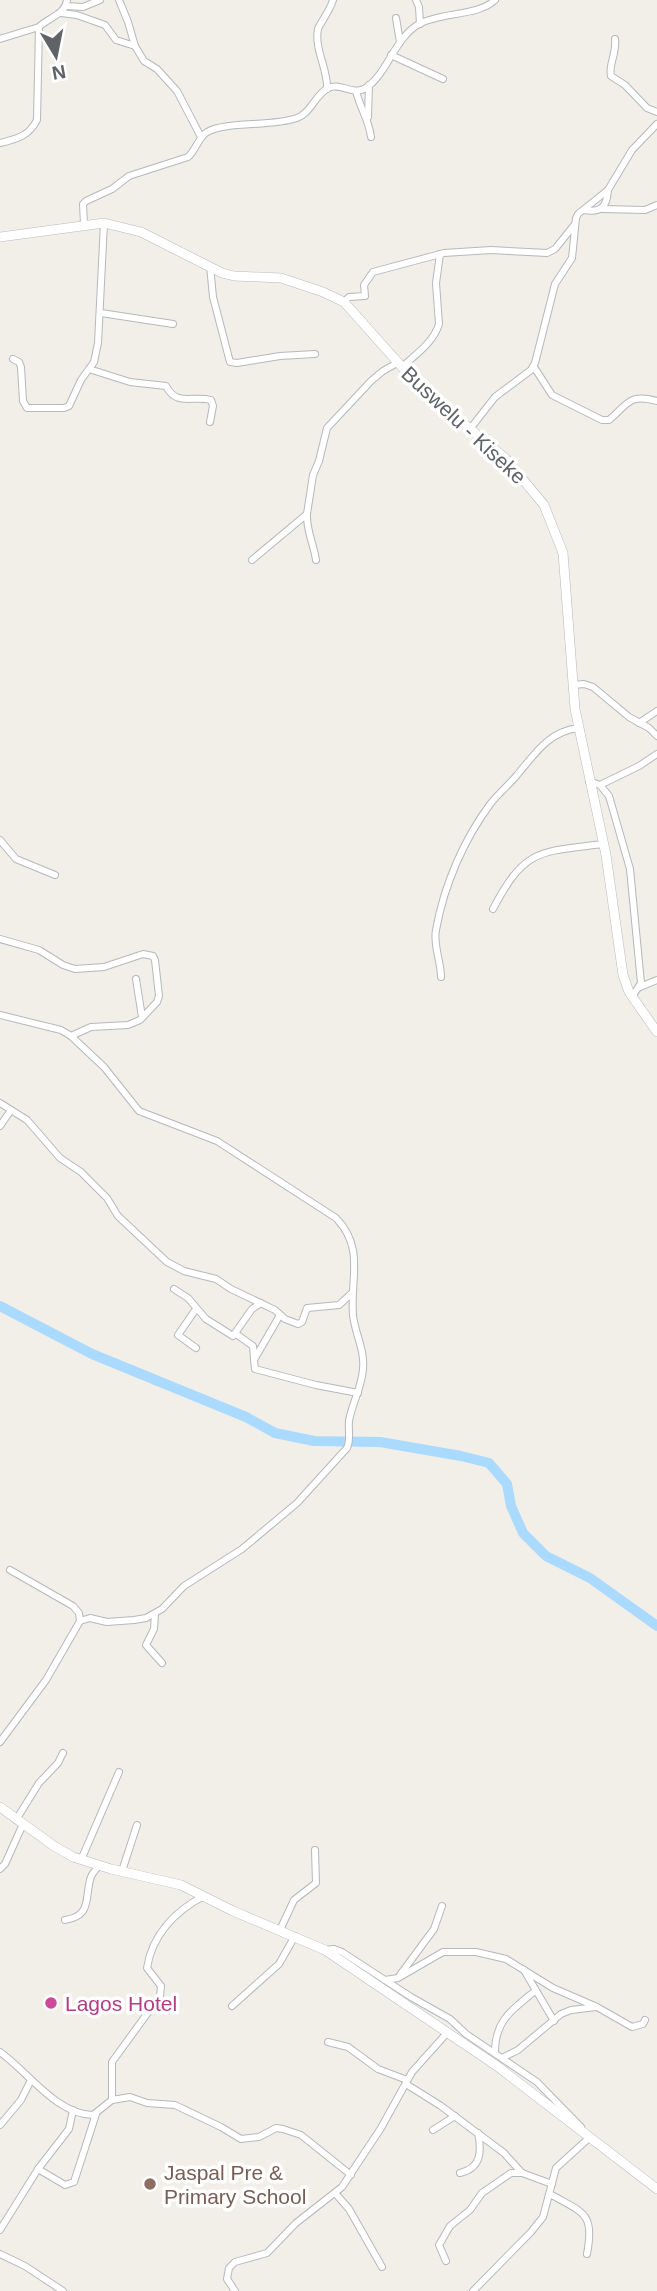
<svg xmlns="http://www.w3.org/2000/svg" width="657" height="2291" viewBox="0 0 657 2291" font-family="Arial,sans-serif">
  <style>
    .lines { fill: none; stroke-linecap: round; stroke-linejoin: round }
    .river { stroke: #aadaff; stroke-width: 10 }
    .street-casing { stroke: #b5b8bc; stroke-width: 8 }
    .secondary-casing { stroke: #b6babf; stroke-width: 10 }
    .street { stroke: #fff; stroke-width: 6 }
    .secondary { stroke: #fff; stroke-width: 9 }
    .hotel-dot { fill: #d1479c; stroke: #fff; stroke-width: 2.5 }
    .education-dot { fill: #8d6e63; stroke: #fff; stroke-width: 2.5 }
    .labels { text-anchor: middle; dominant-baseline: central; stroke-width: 7; stroke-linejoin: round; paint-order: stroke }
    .street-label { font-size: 21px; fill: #5f6368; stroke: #fff }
    .hotel-label { font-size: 21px; fill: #b23c85; stroke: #fff; text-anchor: start }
    .education-label { font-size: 21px; fill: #785e54; stroke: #fff; text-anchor: start }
  </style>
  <rect width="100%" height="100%" fill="#f1efe8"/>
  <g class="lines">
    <polyline class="river" points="0,1306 92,1354 246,1417 275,1433 314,1441 380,1442 461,1456 489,1463 507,1484 511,1506 523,1533 546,1556 590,1578 657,1626"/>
    <defs>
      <g id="street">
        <polyline points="119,0 128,22 135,46"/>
        <polyline points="416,0 419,7 420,24"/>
        <polyline points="66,6 83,7 100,0"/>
        <polyline points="61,13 77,15 105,25 116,40 135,46 144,61 157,69 177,91 201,137"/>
        <polyline points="396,18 400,42"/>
        <polyline points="0,39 39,27"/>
        <path d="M615 39C617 53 608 66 611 76L625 85 647 108 657 112"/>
        <polyline points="391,55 443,79"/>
        <path d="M327 89C328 68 314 50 318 29 320 23 330 11 333 0"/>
        <path d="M356 91C360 108 369 120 371 137"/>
        <polyline points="368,117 369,85"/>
        <path d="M0 143C17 139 29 136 37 120L39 27C49 17 65 15 67 0"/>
        <polyline points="602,209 645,210 657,205"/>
        <path d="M584 210C601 213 607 207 608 190"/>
        <path d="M84 224 83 204 86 201 112 189 129 176 188 157C196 150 198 138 207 132 226 121 271 127 297 118 311 113 315 95 328 88 340 82 351 95 364 89 387 76 394 38 419 24 441 12 479 16 495 0"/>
        <polyline points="210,266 213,297 230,362 237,363 280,356 315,354"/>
        <polyline points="344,302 349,297 365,296 364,285 373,272 444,253 491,250 547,253 555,249 575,224"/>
        <polyline points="101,313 173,324"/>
        <polyline points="13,359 19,362 21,367 23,401 27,408 64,408 69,406 81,380 94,362 98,343 104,223"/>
        <path d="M402 367C415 355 434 342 439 324L436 283 440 254"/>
        <path d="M534 367 552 395 602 420H609C628 404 629 393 657 401"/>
        <path d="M89 369 130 382 166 386C177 407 192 395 211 400L213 406 210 422"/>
        <polyline points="470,429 495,397 531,370 535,363 555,284 572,258 576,218 578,214 608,190 632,150 657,124"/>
        <path d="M307 514C306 530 314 545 316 560"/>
        <polyline points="252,560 307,514 313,475 319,461 327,428 371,381 383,371 397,363"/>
        <polyline points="573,685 584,684 593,687 629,717 649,728 657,736"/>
        <polyline points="639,723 657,711"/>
        <polyline points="589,781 600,785 609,796 630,869 641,983 632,997"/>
        <polyline points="600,785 639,766 657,754"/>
        <polyline points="0,840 16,859 55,875"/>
        <path d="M493 909C525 848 539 852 603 844"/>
        <polyline points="0,939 39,950 63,965 75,969 104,967 143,954 153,956 155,960 159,996 157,1002 140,1020 128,1025 91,1027 71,1036"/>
        <path d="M441 977C441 962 433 945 436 930 444 885 464 839 491 803 499 793 509 785 517 775 535 754 548 732 578 728"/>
        <polyline points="136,979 142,1017"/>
        <polyline points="640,987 657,980"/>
        <path d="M0 1015 61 1030 71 1036 104 1067 139 1111 217 1141 336 1218C365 1248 350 1278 353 1315 355 1334 365 1350 363 1369 362 1387 352 1403 349 1421 348 1431 351 1439 347 1448L297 1503 242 1549 184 1586 162 1609 146 1618 134 1620 107 1622 90 1618 80 1621 46 1680 0 1742"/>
        <polyline points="0,1103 27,1120 60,1158 81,1172 107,1198 118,1216 167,1262 184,1271 216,1279 231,1289 275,1310 285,1319 298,1324 302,1322 307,1308 339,1305 353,1292"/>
        <polyline points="0,1126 11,1110"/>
        <polyline points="174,1289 188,1298 206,1319 233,1336 252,1309 261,1303"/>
        <polyline points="196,1309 178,1335 196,1348"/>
        <polyline points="280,1315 254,1360 255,1369 316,1385 358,1393"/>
        <polyline points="236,1334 253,1346 254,1358"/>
        <polyline points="10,1570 73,1606 79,1613 80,1621"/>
        <polyline points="155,1614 154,1629 146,1645 162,1663"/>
        <polyline points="16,1820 39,1783 58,1763 63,1753"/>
        <polyline points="81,1860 119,1772"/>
        <polyline points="0,1869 5,1864 23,1824"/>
        <polyline points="122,1871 137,1825"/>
        <path d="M65 1920C91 1916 85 1900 90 1880 91 1875 95 1870 99 1866"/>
        <polyline points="280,1930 294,1900 316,1883 315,1850"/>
        <polyline points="325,1950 334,1949 342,1952 411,1997 450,2019 466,2034 537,2082 581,2127"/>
        <polyline points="524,1970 554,2021"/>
        <polyline points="400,1975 434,1929 442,1906"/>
        <polyline points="385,1980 398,1978 443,1952 476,1952 506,1959 553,1988 597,2007 632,2027 643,2024 645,2020"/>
        <polyline points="232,2006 279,1964 295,1936"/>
        <polyline points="328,2042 348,2047 378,2069 407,2080"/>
        <path d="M0 2052C27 2071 57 2115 93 2115L112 2100 130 2097 147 2103 175 2105 221 2127 241 2139 259 2137 276 2128 283 2129 301 2135 351 2175"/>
        <path d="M495 2052C495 2020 512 2010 535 1991"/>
        <polyline points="502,2058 518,2050 561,2014 571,2010 596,2007"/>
        <polyline points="406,2084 441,2106 504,2153 522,2173 552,2184"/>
        <path d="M112 2100V2062L160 1996 161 1986 147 1968C152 1935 175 1911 204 1896"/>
        <polyline points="0,2125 21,2100 31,2080"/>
        <polyline points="433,2130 455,2116"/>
        <polyline points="38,2169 65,2185 74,2182 96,2114"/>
        <path d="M460 2173C481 2168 482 2152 478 2133"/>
        <polyline points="335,2193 349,2209 382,2267"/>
        <path d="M550 2194C583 2213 595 2212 587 2254"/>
        <polyline points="0,2230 38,2169 69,2129 73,2110"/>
        <polyline points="0,2254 25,2266 63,2291"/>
        <polyline points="446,2261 439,2245 450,2226 470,2210 482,2193 511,2173 522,2173"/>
        <polyline points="235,2291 227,2279 229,2268 235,2262 267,2253 296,2223 342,2187 381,2128 412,2072 447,2033"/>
        <polyline points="473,2291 531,2232 543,2217 556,2168 589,2138"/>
      </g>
      <g id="secondary">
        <polyline points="0,237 104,223 141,232 222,273 234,276 281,278 323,292 344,302 419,386 506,459 544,505 563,553 575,709 606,855 623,975 629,992 657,1032"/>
        <polyline points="0,1807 54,1846 73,1857 111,1869 181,1885 233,1911 325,1950 497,2066 657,2189"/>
      </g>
    </defs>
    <use href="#street" class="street-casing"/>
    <use href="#secondary" class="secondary-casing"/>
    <use href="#street" class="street"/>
    <use href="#secondary" class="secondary"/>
  </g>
  <circle class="hotel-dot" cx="51" cy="2003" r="7"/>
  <circle class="education-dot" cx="150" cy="2184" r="7"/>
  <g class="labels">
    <g class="street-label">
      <text transform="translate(464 425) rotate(43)">Buswelu - Kiseke</text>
    </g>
    <g class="hotel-label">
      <text x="65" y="2003">Lagos Hotel</text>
    </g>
    <g class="education-label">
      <text x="164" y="2172">Jaspal Pre &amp;<tspan x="164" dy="24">Primary School</tspan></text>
    </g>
  </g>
  <g transform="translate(56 56) rotate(170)" stroke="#ffffff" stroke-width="5" paint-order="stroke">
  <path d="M0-5L12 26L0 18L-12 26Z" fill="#5f6368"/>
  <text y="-10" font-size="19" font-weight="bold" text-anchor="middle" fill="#5f6368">N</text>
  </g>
</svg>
